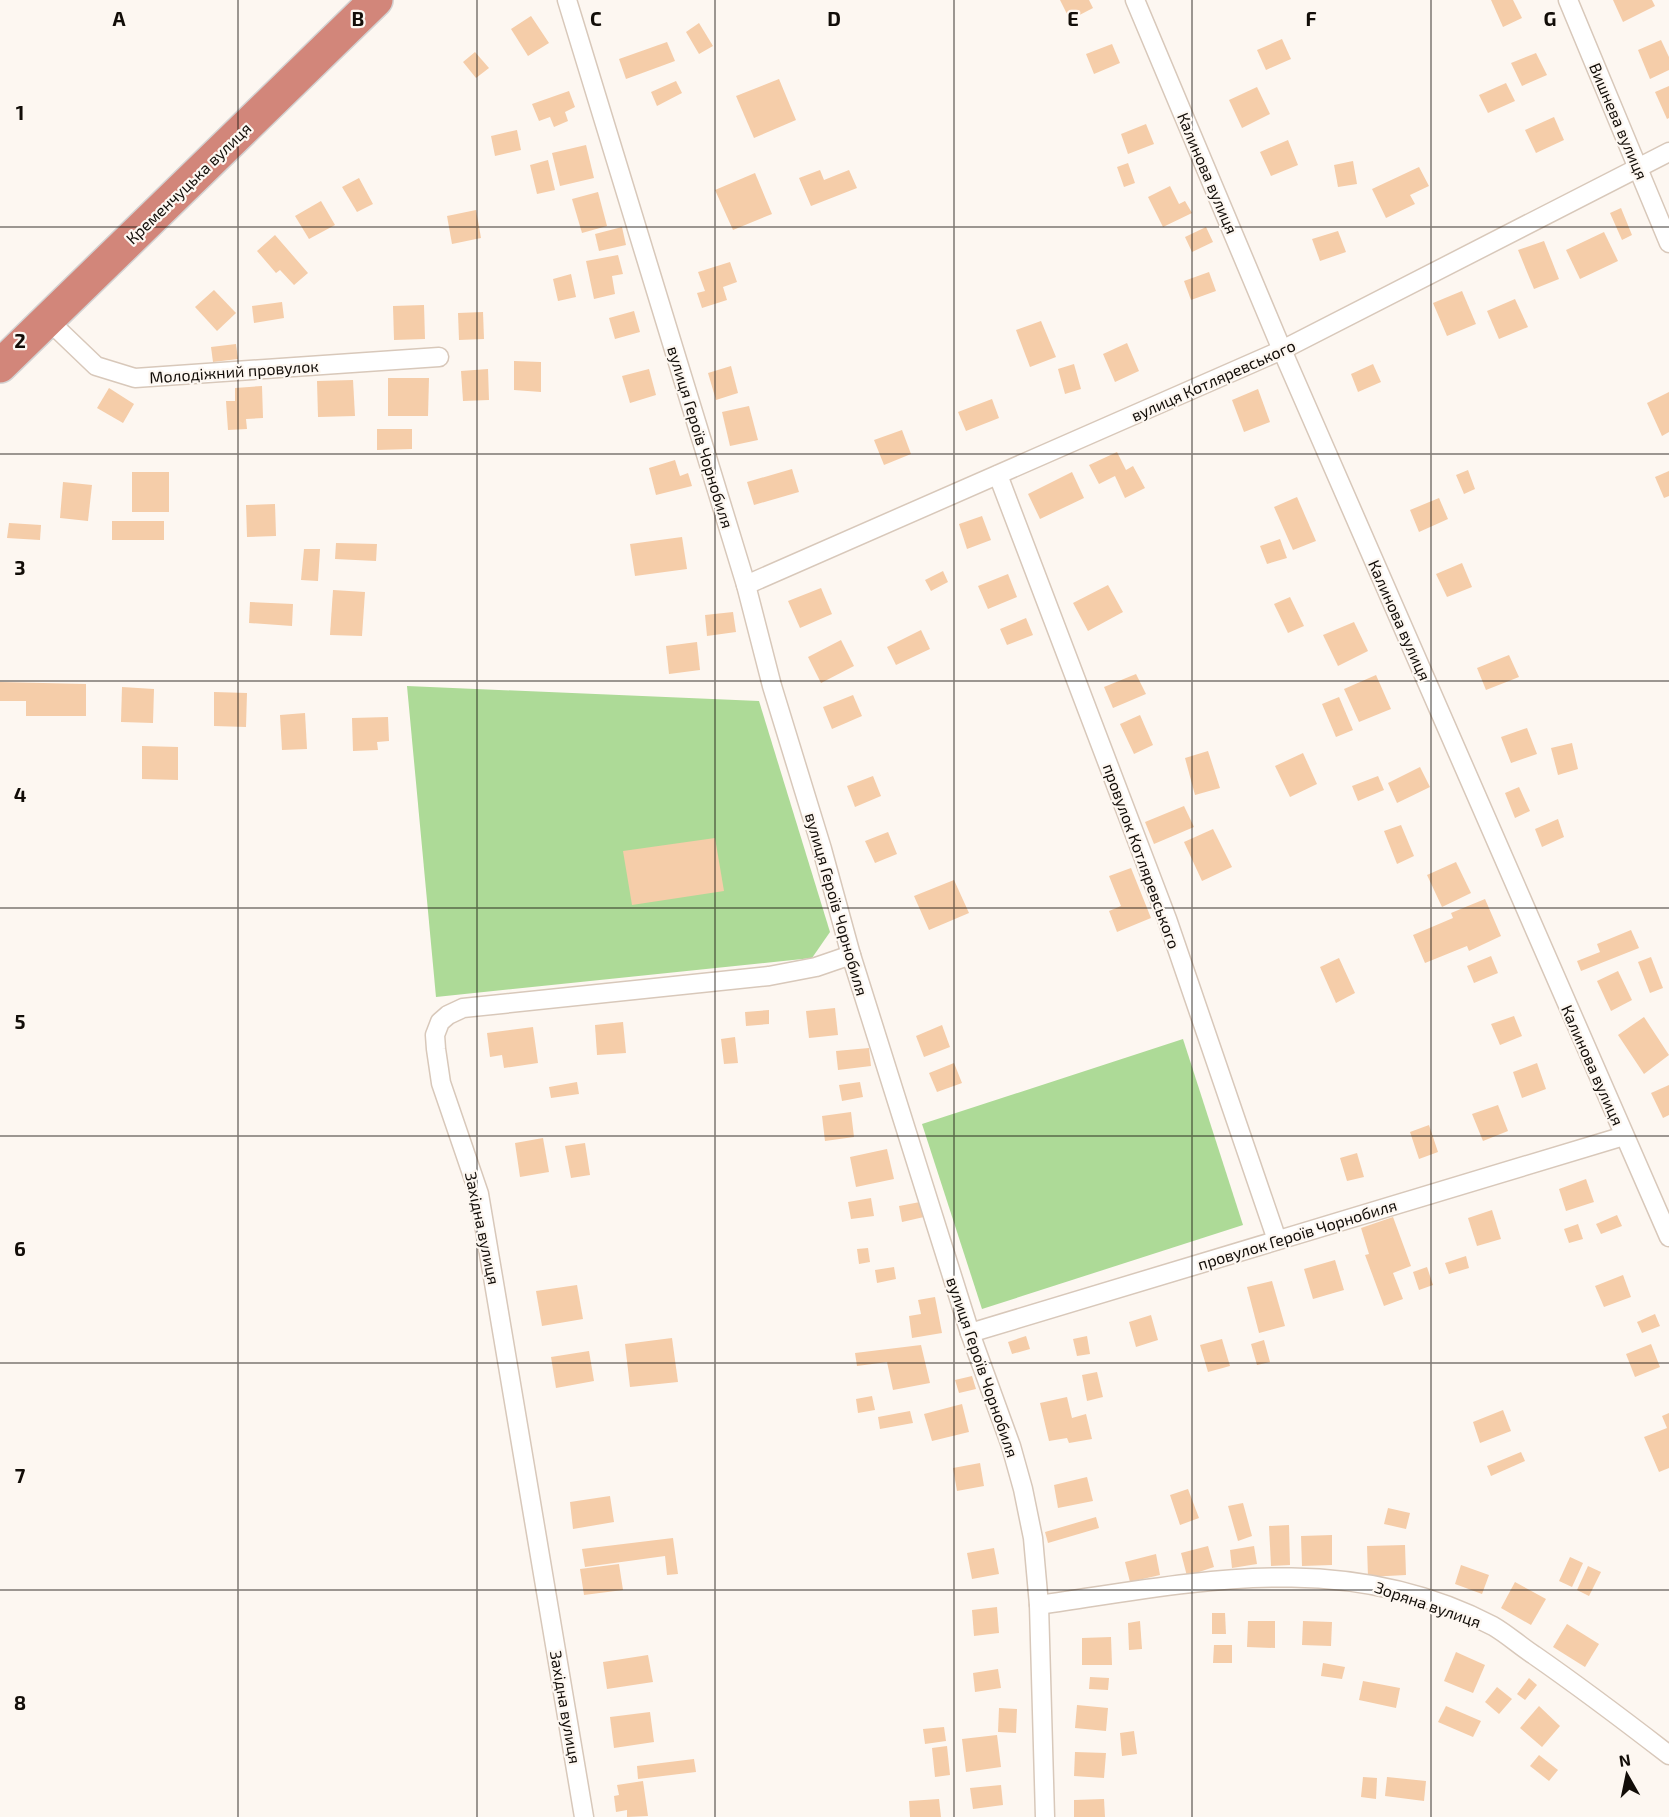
<svg xmlns="http://www.w3.org/2000/svg" width="1669" height="1817" viewBox="0 0 1669 1817" font-family="'Exo 2',sans-serif">
  <style>
    .green { fill: #adda97 }
    .building { fill: #f5cda9 }
    .lines { fill: none; stroke-linecap: round; stroke-linejoin: round }
    .street-casing { stroke: #d8c8ba; stroke-width: 21 }
    .highway-casing { stroke: #d4d3d3; stroke-width: 36 }
    .street { stroke: #fff; stroke-width: 18 }
    .highway { stroke: #d2867a; stroke-width: 33 }
    .grid { fill: none; stroke: #120d08; stroke-width: 1.5; stroke-opacity: 0.55 }
    .labels { text-anchor: middle; dominant-baseline: central; stroke-width: 4.5; stroke-linejoin: round; paint-order: stroke }
    .street-label { font-size: 16px; fill: #120d08; stroke: #fdf7f1 }
    .grid-label { font-size: 20px; text-anchor: middle; font-weight: bold; fill: #120d08; stroke: #fdf7f1; stroke-width: 4.5; stroke-linejoin: round; paint-order: stroke }
  </style>
  <rect width="100%" height="100%" fill="#fdf7f1"/>
  <g class="green">
    <polygon points="407,686 759,701 830,932 812,958 436,997"/>
    <polygon points="1183,1039 1243,1225 982,1309 922,1124"/>
  </g>
  <g class="building">
    <polygon points="1060,0 1089,0 1093,8 1070,20"/>
    <polygon points="1491,0 1513,0 1522,18 1503,27"/>
    <polygon points="1613,0 1652,0 1655,6 1623,22"/>
    <polygon points="531,16 549,43 528,56 511,29"/>
    <polygon points="699,23 713,46 699,54 686,32"/>
    <polygon points="1282,39 1291,59 1266,70 1257,50"/>
    <polygon points="1661,40 1669,57 1669,70 1650,79 1638,50"/>
    <polygon points="667,42 675,61 626,79 619,59"/>
    <polygon points="1112,44 1120,63 1094,74 1086,54"/>
    <polygon points="475,52 489,68 476,78 463,62"/>
    <polygon points="1536,53 1547,75 1522,86 1511,63"/>
    <polygon points="779,79 796,120 754,138 736,96"/>
    <polygon points="676,81 682,93 657,106 651,92"/>
    <polygon points="1506,83 1515,101 1488,113 1479,95"/>
    <polygon points="1669,86 1669,118 1667,119 1655,92"/>
    <polygon points="1257,87 1270,114 1242,128 1229,100"/>
    <polygon points="569,91 575,107 565,112 568,121 554,127 550,117 539,121 532,104"/>
    <polygon points="1554,117 1564,140 1536,153 1525,130"/>
    <polygon points="1146,124 1154,144 1128,154 1121,134"/>
    <polygon points="517,130 521,150 495,156 491,136"/>
    <polygon points="1288,140 1298,165 1271,176 1260,152"/>
    <polygon points="586,145 594,178 560,186 552,153"/>
    <polygon points="548,160 555,190 537,194 530,165"/>
    <polygon points="1353,161 1357,184 1338,187 1334,165"/>
    <polygon points="1128,163 1135,183 1124,187 1117,167"/>
    <polygon points="1419,167 1429,186 1410,195 1415,204 1386,218 1372,189"/>
    <polygon points="820,170 824,180 849,170 857,188 811,206 799,178"/>
    <polygon points="755,173 772,214 733,230 715,190"/>
    <polygon points="359,178 373,204 357,212 342,187"/>
    <polygon points="1170,186 1179,204 1185,201 1192,213 1163,227 1148,197"/>
    <polygon points="598,192 607,226 582,233 572,199"/>
    <polygon points="321,201 335,225 309,239 295,216"/>
    <polygon points="1621,208 1632,235 1622,240 1610,213"/>
    <polygon points="476,210 481,238 452,244 447,216"/>
    <polygon points="622,227 626,245 599,251 595,234"/>
    <polygon points="1206,227 1213,242 1192,252 1185,237"/>
    <polygon points="1338,231 1346,252 1320,261 1312,239"/>
    <polygon points="1604,232 1618,261 1580,279 1566,250"/>
    <polygon points="275,235 308,273 294,285 280,270 276,273 257,251"/>
    <polygon points="1544,241 1559,279 1534,289 1518,250"/>
    <polygon points="618,255 623,274 612,276 615,294 594,299 586,261"/>
    <polygon points="730,262 737,282 723,287 727,300 702,308 697,293 705,291 698,272"/>
    <polygon points="1209,272 1216,291 1191,300 1184,281"/>
    <polygon points="571,274 576,297 558,301 553,279"/>
    <polygon points="214,290 236,313 217,331 195,307"/>
    <polygon points="1462,291 1476,324 1447,336 1433,303"/>
    <polygon points="1515,299 1528,327 1499,339 1487,311"/>
    <polygon points="282,302 284,318 254,323 252,306"/>
    <polygon points="424,305 425,339 394,340 393,306"/>
    <polygon points="634,311 640,332 615,339 609,318"/>
    <polygon points="483,312 484,339 459,340 458,313"/>
    <polygon points="1041,321 1056,357 1030,367 1016,330"/>
    <polygon points="1127,343 1139,371 1115,382 1103,354"/>
    <polygon points="236,344 238,359 213,362 211,347"/>
    <polygon points="514,361 541,362 541,392 514,390"/>
    <polygon points="1074,364 1081,389 1065,394 1058,369"/>
    <polygon points="1373,364 1381,382 1358,392 1351,374"/>
    <polygon points="731,366 738,393 716,400 708,373"/>
    <polygon points="488,369 489,400 463,401 461,371"/>
    <polygon points="649,369 656,395 630,403 622,376"/>
    <polygon points="388,378 429,378 428,416 388,416"/>
    <polygon points="353,380 355,416 318,417 317,381"/>
    <polygon points="262,386 263,418 246,419 247,429 228,430 226,401 235,401 235,388"/>
    <polygon points="109,388 134,404 123,423 97,408"/>
    <polygon points="1258,389 1270,422 1244,432 1232,400"/>
    <polygon points="1669,392 1669,432 1662,436 1647,403"/>
    <polygon points="992,399 999,418 966,431 958,412"/>
    <polygon points="749,406 758,440 730,446 722,412"/>
    <polygon points="377,429 412,429 412,449 377,450"/>
    <polygon points="902,430 911,454 884,465 874,440"/>
    <polygon points="1117,452 1126,470 1133,466 1145,488 1125,498 1115,476 1099,484 1089,465"/>
    <polygon points="675,460 680,476 688,473 692,486 656,495 649,468"/>
    <polygon points="792,469 799,492 754,505 747,482"/>
    <polygon points="1468,470 1475,489 1464,494 1456,475"/>
    <polygon points="1669,471 1669,496 1664,498 1655,477"/>
    <rect x="132" y="472" width="37" height="40"/>
    <polygon points="1072,472 1084,498 1040,519 1028,494"/>
    <polygon points="63,482 92,485 88,521 60,518"/>
    <polygon points="1297,497 1316,541 1293,550 1274,507"/>
    <polygon points="1439,498 1448,519 1419,532 1410,510"/>
    <polygon points="275,504 276,536 247,537 246,505"/>
    <polygon points="982,516 991,540 967,549 959,524"/>
    <rect x="112" y="521" width="52" height="19"/>
    <polygon points="9,523 41,525 40,540 7,538"/>
    <polygon points="682,537 687,569 635,576 630,544"/>
    <polygon points="1280,539 1287,558 1267,564 1260,546"/>
    <polygon points="336,543 377,544 376,561 335,559"/>
    <polygon points="304,549 320,549 318,581 301,580"/>
    <polygon points="1462,563 1472,587 1447,597 1436,574"/>
    <polygon points="943,571 948,582 931,591 925,580"/>
    <polygon points="1008,574 1017,597 988,609 978,586"/>
    <polygon points="1108,585 1123,612 1088,631 1073,603"/>
    <polygon points="821,588 832,614 800,628 788,601"/>
    <polygon points="333,590 365,592 362,636 330,635"/>
    <polygon points="1290,597 1304,626 1288,633 1274,604"/>
    <polygon points="250,602 293,604 292,626 249,623"/>
    <polygon points="733,612 736,632 707,636 705,615"/>
    <polygon points="1026,618 1033,635 1007,645 1000,629"/>
    <polygon points="1354,622 1368,651 1338,666 1323,635"/>
    <polygon points="921,630 930,649 896,665 887,647"/>
    <polygon points="841,640 854,666 821,683 808,657"/>
    <polygon points="697,642 700,670 669,674 666,646"/>
    <polygon points="1509,655 1519,677 1486,690 1477,668"/>
    <polygon points="1136,674 1146,694 1113,708 1104,687"/>
    <polygon points="1376,675 1391,709 1359,722 1344,689"/>
    <polygon points="0,682 86,684 86,716 26,716 26,701 0,701"/>
    <polygon points="122,687 154,689 153,723 121,722"/>
    <polygon points="214,692 247,693 246,727 214,726"/>
    <polygon points="853,695 862,716 832,729 823,707"/>
    <polygon points="1339,697 1353,730 1336,737 1322,704"/>
    <polygon points="305,713 307,749 282,750 280,715"/>
    <polygon points="1140,715 1153,745 1134,754 1120,724"/>
    <polygon points="388,717 389,741 377,742 378,750 353,751 352,718"/>
    <polygon points="1527,728 1537,754 1511,763 1501,737"/>
    <polygon points="1572,743 1578,769 1558,775 1551,748"/>
    <polygon points="142,746 178,747 178,780 142,779"/>
    <polygon points="1208,751 1220,788 1195,795 1185,758"/>
    <polygon points="1303,753 1317,784 1290,797 1275,766"/>
    <polygon points="1420,767 1430,787 1397,803 1388,783"/>
    <polygon points="873,776 881,796 855,807 847,786"/>
    <polygon points="1378,776 1384,790 1358,801 1352,786"/>
    <polygon points="1519,787 1530,811 1515,818 1505,793"/>
    <polygon points="1184,806 1194,827 1154,844 1145,822"/>
    <polygon points="1558,819 1564,837 1542,847 1535,829"/>
    <polygon points="1401,825 1414,856 1397,864 1384,831"/>
    <polygon points="1213,829 1232,867 1202,881 1184,842"/>
    <polygon points="888,832 897,854 875,863 865,841"/>
    <polygon points="715,838 724,891 632,905 623,851"/>
    <polygon points="1456,862 1471,893 1442,907 1427,875"/>
    <polygon points="1131,868 1151,918 1117,932 1109,911 1121,906 1109,876"/>
    <polygon points="954,880 969,913 929,930 914,896"/>
    <polygon points="1485,899 1501,936 1469,951 1467,946 1425,963 1413,935 1453,918 1451,913"/>
    <polygon points="1631,930 1639,948 1581,971 1577,961 1600,952 1597,944"/>
    <polygon points="1491,956 1498,973 1474,983 1467,966"/>
    <polygon points="1651,957 1663,988 1650,993 1638,962"/>
    <polygon points="1339,958 1355,993 1336,1003 1320,967"/>
    <polygon points="1618,971 1632,1000 1611,1011 1597,981"/>
    <polygon points="835,1008 838,1035 809,1038 806,1011"/>
    <polygon points="769,1010 769,1024 746,1026 745,1012"/>
    <polygon points="1514,1016 1522,1036 1500,1045 1491,1024"/>
    <polygon points="1644,1017 1669,1055 1644,1074 1618,1035"/>
    <polygon points="623,1022 626,1053 597,1055 595,1025"/>
    <polygon points="942,1025 950,1047 924,1057 916,1036"/>
    <polygon points="533,1027 538,1063 504,1068 502,1055 490,1057 487,1033"/>
    <polygon points="735,1037 738,1063 724,1064 721,1039"/>
    <polygon points="869,1048 871,1066 838,1070 836,1051"/>
    <polygon points="954,1063 962,1083 937,1092 929,1073"/>
    <polygon points="1537,1063 1546,1089 1522,1098 1513,1072"/>
    <polygon points="577,1082 579,1094 551,1098 549,1087"/>
    <polygon points="860,1082 863,1097 842,1101 839,1085"/>
    <polygon points="1669,1085 1669,1115 1663,1118 1651,1093"/>
    <polygon points="1498,1105 1508,1131 1483,1141 1472,1114"/>
    <polygon points="851,1112 854,1137 825,1141 822,1116"/>
    <polygon points="1429,1125 1438,1152 1419,1159 1410,1132"/>
    <polygon points="543,1138 549,1172 520,1177 515,1143"/>
    <polygon points="585,1143 590,1175 571,1178 565,1146"/>
    <polygon points="887,1149 894,1179 856,1187 850,1157"/>
    <polygon points="1357,1153 1364,1177 1347,1181 1340,1158"/>
    <polygon points="1586,1179 1594,1202 1566,1211 1559,1189"/>
    <polygon points="871,1198 874,1216 851,1219 848,1202"/>
    <polygon points="920,1202 924,1217 902,1222 899,1206"/>
    <polygon points="1492,1210 1501,1239 1477,1246 1468,1218"/>
    <polygon points="1617,1215 1622,1226 1601,1234 1596,1224"/>
    <polygon points="1393,1217 1411,1266 1393,1273 1403,1299 1384,1306 1365,1255 1369,1254 1361,1228"/>
    <polygon points="1578,1224 1583,1239 1569,1243 1564,1229"/>
    <polygon points="868,1248 870,1262 859,1264 857,1249"/>
    <polygon points="1466,1256 1469,1268 1449,1274 1445,1263"/>
    <polygon points="1335,1260 1344,1290 1313,1299 1304,1269"/>
    <polygon points="894,1267 896,1279 877,1283 875,1270"/>
    <polygon points="1427,1267 1433,1285 1419,1290 1413,1272"/>
    <polygon points="1623,1275 1631,1297 1604,1307 1595,1286"/>
    <polygon points="1272,1281 1285,1326 1259,1333 1247,1287"/>
    <polygon points="577,1285 583,1319 542,1326 536,1291"/>
    <polygon points="935,1297 942,1333 912,1338 909,1316 921,1314 918,1300"/>
    <polygon points="1655,1314 1660,1326 1642,1333 1637,1322"/>
    <polygon points="1151,1315 1158,1340 1136,1347 1129,1322"/>
    <polygon points="1026,1336 1030,1349 1012,1354 1008,1342"/>
    <polygon points="1087,1336 1090,1354 1077,1356 1073,1339"/>
    <polygon points="672,1338 678,1382 630,1387 625,1344"/>
    <polygon points="1222,1339 1230,1366 1208,1372 1200,1345"/>
    <polygon points="1264,1340 1270,1362 1257,1365 1251,1344"/>
    <polygon points="1651,1344 1660,1367 1635,1377 1626,1354"/>
    <polygon points="921,1345 930,1383 893,1390 887,1362 857,1366 855,1353"/>
    <polygon points="589,1351 594,1381 556,1388 551,1357"/>
    <polygon points="1097,1372 1103,1397 1087,1401 1082,1375"/>
    <polygon points="972,1376 976,1389 959,1393 955,1380"/>
    <polygon points="872,1396 875,1410 858,1413 856,1399"/>
    <polygon points="1067,1397 1072,1418 1086,1414 1092,1439 1069,1443 1067,1438 1049,1441 1040,1403"/>
    <polygon points="962,1404 969,1432 932,1441 924,1414"/>
    <polygon points="1503,1410 1511,1431 1480,1443 1473,1422"/>
    <polygon points="910,1411 913,1423 880,1429 878,1417"/>
    <polygon points="1669,1413 1669,1468 1659,1472 1644,1437 1667,1428 1662,1416"/>
    <polygon points="1521,1452 1525,1461 1491,1476 1487,1466"/>
    <polygon points="980,1463 984,1486 957,1491 953,1468"/>
    <polygon points="1087,1477 1093,1501 1058,1508 1054,1485"/>
    <polygon points="1188,1489 1199,1518 1180,1525 1170,1495"/>
    <polygon points="610,1496 614,1522 573,1529 570,1502"/>
    <polygon points="1243,1503 1252,1536 1238,1541 1228,1506"/>
    <polygon points="1388,1508 1410,1513 1406,1529 1384,1524"/>
    <polygon points="1096,1517 1099,1528 1048,1543 1045,1532"/>
    <polygon points="1289,1525 1290,1565 1271,1566 1269,1526"/>
    <polygon points="1332,1535 1332,1565 1302,1566 1301,1536"/>
    <polygon points="673,1538 678,1574 667,1575 665,1556 585,1567 582,1549"/>
    <polygon points="1405,1545 1406,1575 1368,1577 1367,1546"/>
    <polygon points="1208,1546 1214,1567 1187,1576 1181,1553"/>
    <polygon points="1254,1546 1257,1564 1232,1568 1230,1550"/>
    <polygon points="994,1548 999,1574 972,1579 967,1553"/>
    <polygon points="1156,1554 1160,1575 1130,1582 1125,1562"/>
    <polygon points="1570,1557 1583,1563 1572,1587 1559,1581"/>
    <polygon points="619,1564 623,1590 584,1595 580,1569"/>
    <polygon points="1461,1565 1489,1575 1482,1594 1455,1584"/>
    <polygon points="1588,1566 1601,1572 1589,1596 1577,1590"/>
    <polygon points="1515,1582 1546,1599 1531,1625 1501,1608"/>
    <polygon points="997,1607 999,1633 974,1636 972,1610"/>
    <polygon points="1212,1613 1225,1613 1226,1634 1212,1634"/>
    <polygon points="1140,1621 1142,1649 1129,1650 1128,1623"/>
    <polygon points="1248,1621 1275,1621 1275,1648 1247,1647"/>
    <polygon points="1303,1621 1332,1622 1331,1646 1302,1645"/>
    <polygon points="1567,1624 1599,1644 1585,1667 1553,1647"/>
    <polygon points="1111,1637 1112,1665 1082,1665 1082,1638"/>
    <polygon points="1214,1645 1232,1645 1232,1663 1213,1663"/>
    <polygon points="1456,1652 1485,1665 1473,1693 1444,1681"/>
    <polygon points="648,1655 653,1682 607,1689 603,1662"/>
    <polygon points="1323,1663 1345,1667 1342,1679 1321,1676"/>
    <polygon points="998,1669 1001,1688 975,1692 973,1673"/>
    <polygon points="1090,1677 1109,1678 1108,1690 1089,1689"/>
    <polygon points="1529,1678 1537,1685 1525,1700 1517,1694"/>
    <polygon points="1363,1681 1400,1688 1396,1708 1359,1700"/>
    <polygon points="1497,1687 1512,1699 1499,1714 1485,1702"/>
    <polygon points="1077,1705 1108,1708 1106,1731 1075,1728"/>
    <polygon points="1446,1706 1481,1721 1473,1737 1438,1722"/>
    <polygon points="1539,1706 1560,1726 1542,1747 1520,1728"/>
    <polygon points="999,1708 1017,1709 1016,1733 998,1732"/>
    <polygon points="650,1712 654,1742 614,1748 610,1717"/>
    <polygon points="944,1727 946,1741 925,1744 923,1729"/>
    <polygon points="1134,1731 1137,1754 1122,1756 1120,1733"/>
    <polygon points="997,1735 1001,1767 966,1772 962,1739"/>
    <polygon points="947,1746 950,1775 935,1777 932,1748"/>
    <polygon points="1075,1752 1106,1753 1104,1778 1074,1776"/>
    <polygon points="1539,1755 1558,1770 1549,1781 1530,1766"/>
    <polygon points="694,1759 696,1772 638,1779 637,1766"/>
    <polygon points="1363,1777 1377,1778 1376,1799 1361,1797"/>
    <polygon points="1387,1777 1426,1781 1424,1801 1385,1796"/>
    <polygon points="643,1781 648,1816 627,1817 627,1810 616,1812 614,1796 619,1795 617,1785"/>
    <polygon points="1001,1785 1003,1805 973,1809 970,1788"/>
    <polygon points="939,1799 941,1817 910,1817 909,1801"/>
    <polygon points="1104,1799 1105,1817 1074,1817 1074,1800"/>
  </g>
  <g class="lines">
    <defs>
      <g id="street">
        <polyline points="567,0 746,585 772,686 822,849 851,955 970,1333 1011,1446 1023,1489 1033,1538 1039,1605 1045,1817"/>
        <polyline points="1135,0 1282,350 1669,1237"/>
        <polyline points="1568,0 1669,243"/>
        <polyline points="48,320 96,366 135,378 439,357"/>
        <polyline points="998,475 1167,919 1277,1240"/>
        <polyline points="746,585 1282,350 1669,152"/>
        <polyline points="970,1333 1624,1136"/>
        <path d="M1039 1605C1196 1582 1344 1548 1493 1626 1507 1634 1520 1646 1534 1655 1580 1687 1625 1721 1669 1755"/>
        <polyline points="584,1817 479,1194 441,1083 436,1049 435,1035 440,1022 448,1015 463,1008 769,976 816,967 851,955"/>
      </g>
      <polyline id="highway" points="0,366 376,0"/>
    </defs>
    <use href="#street" class="street-casing"/>
    <use href="#highway" class="highway-casing"/>
    <use href="#street" class="street"/>
    <use href="#highway" class="highway"/>
  </g>
  <path class="grid" d="M238 0V1817M477 0V1817M715 0V1817M954 0V1817M1192 0V1817M1431 0V1817M0 227H1669M0 454H1669M0 681H1669M0 908H1669M0 1136H1669M0 1363H1669M0 1590H1669"/>
  <g class="labels">
    <g class="street-label">
      <text transform="translate(1619 121) rotate(67)">Вишнева вулиця</text>
      <text transform="translate(1208 173) rotate(67)">Калинова вулиця</text>
      <text transform="translate(188 183) rotate(-44)">Кременчуцька вулиця</text>
      <text transform="translate(234 371) rotate(-4)">Молодіжний провулок</text>
      <text transform="translate(1213 380) rotate(-24)">вулиця Котляревського</text>
      <text transform="translate(701 437) rotate(73)">вулиця Героїв Чорнобиля</text>
      <text transform="translate(1400 620) rotate(66)">Калинова вулиця</text>
      <text transform="translate(1142 856) rotate(70)">провулок Котляревського</text>
      <text transform="translate(837 904) rotate(74)">вулиця Героїв Чорнобиля</text>
      <text transform="translate(1593 1065) rotate(66)">Калинова вулиця</text>
      <text transform="translate(483 1228) rotate(78)">Західна вулиця</text>
      <text transform="translate(1297 1234) rotate(-17)">провулок Героїв Чорнобиля</text>
      <text transform="translate(983 1367) rotate(71)">вулиця Героїв Чорнобиля</text>
      <text transform="translate(1428 1604) rotate(19)">Зоряна вулиця</text>
      <text transform="translate(566 1707) rotate(80)">Західна вулиця</text>
    </g>
  </g>
  <g class="grid-label">
    <text x="119" y="26">A</text>
    <text x="358" y="26">B</text>
    <text x="596" y="26">C</text>
    <text x="834" y="26">D</text>
    <text x="1073" y="26">E</text>
    <text x="1311" y="26">F</text>
    <text x="1550" y="26">G</text>
    <text x="20" y="120">1</text>
    <text x="20" y="348">2</text>
    <text x="20" y="575">3</text>
    <text x="20" y="802">4</text>
    <text x="20" y="1029">5</text>
    <text x="20" y="1256">6</text>
    <text x="20" y="1483">7</text>
    <text x="20" y="1710">8</text>
  </g>
  <g transform="translate(1627 1775) rotate(351)" stroke="#fdf7f1" stroke-width="4.5" paint-order="stroke">
  <path d="M0-4.5L10 22L0 15L-10 22Z" fill="#120d08"/>
  <text y="-9" font-size="16" font-weight="bold" text-anchor="middle" fill="#120d08">N</text>
  </g>
</svg>
